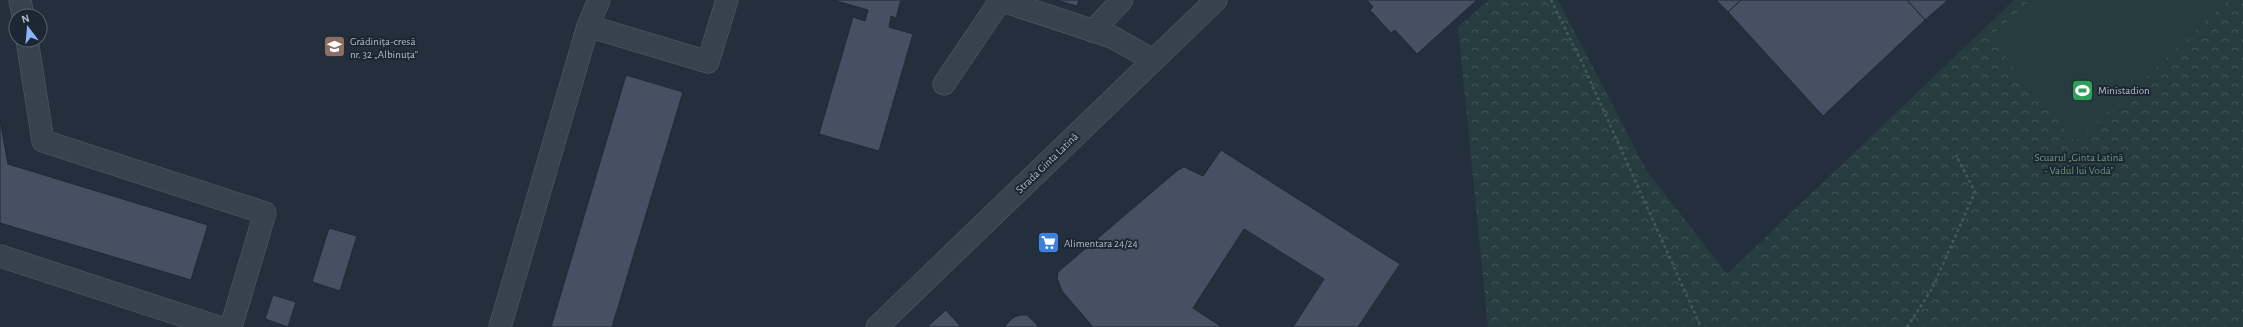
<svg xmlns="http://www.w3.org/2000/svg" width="2243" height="327" viewBox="0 0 2243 327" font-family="'Alegreya Sans',sans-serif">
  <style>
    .forest { fill: url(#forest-crowns) }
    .pitch { fill: #263c3f }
    .building { fill: #455162; stroke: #1f2835 }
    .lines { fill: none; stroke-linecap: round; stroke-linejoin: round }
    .minor-casing { stroke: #565f6c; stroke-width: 23 }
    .path { stroke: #44595c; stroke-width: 2.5; stroke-dasharray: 3 3; stroke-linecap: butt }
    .minor { stroke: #38414e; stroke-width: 22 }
    .labels { text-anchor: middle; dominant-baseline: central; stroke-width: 4; stroke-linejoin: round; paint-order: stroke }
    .poi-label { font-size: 11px; fill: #b4bcc9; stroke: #1d2633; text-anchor: start }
    .park-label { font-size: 11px; fill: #6b9a76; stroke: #1d2633 }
    .street-label { font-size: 11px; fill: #b4bcc9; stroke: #1d2633 }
  </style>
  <defs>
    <pattern id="forest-crowns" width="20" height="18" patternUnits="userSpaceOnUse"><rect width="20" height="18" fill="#263c3f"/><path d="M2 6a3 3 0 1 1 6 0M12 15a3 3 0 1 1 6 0" fill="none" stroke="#435659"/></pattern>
  </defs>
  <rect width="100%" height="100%" fill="#242f3e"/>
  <polygon class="forest" points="1489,0 1558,0 1647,171 1727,274 2014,0 2243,0 2243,327 1488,327 1458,27"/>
  <polygon class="pitch" points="2031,0 2229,0 2075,142 1990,38"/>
  <g class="building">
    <polygon points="833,0 901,0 896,18 891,16 889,27 913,34 879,151 819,134 853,17 865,21 868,10"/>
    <polygon points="1056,0 1079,0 1077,6"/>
    <polygon points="1367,0 1477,0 1417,54 1395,30 1391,33 1370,10 1373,7"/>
    <polygon points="1716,0 1741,0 1728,12"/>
    <polygon points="1741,0 1907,0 1925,20 1823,116 1728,12"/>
    <polygon points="1907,0 1948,0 1925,20"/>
    <polygon points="626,75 683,92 612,327 551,327"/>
    <polygon points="0,120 8,164 208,225 191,280 0,223"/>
    <polygon points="1221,150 1400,264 1358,327 1293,327 1324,279 1244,229 1193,308 1222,327 1093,327 1062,291 1057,278 1058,272 1178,170 1184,167 1203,176"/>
    <polygon points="329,228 357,236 340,291 312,282"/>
    <polygon points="273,295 296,302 288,327 265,319"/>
    <polygon points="946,310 961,327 927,327"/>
    <polygon points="1021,315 1027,315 1039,327 1004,327 1014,317"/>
  </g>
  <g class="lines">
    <defs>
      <g id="minor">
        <polyline points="20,0 23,16"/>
        <polyline points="1000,0 1112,37 1153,60"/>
        <polyline points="588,26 599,0"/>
        <polyline points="1093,31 1122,0"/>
        <polyline points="27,40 43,141 265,213 231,327"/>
        <polyline points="944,84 1000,1"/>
        <polyline points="0,256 218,327"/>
        <polyline points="500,327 588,26 708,62 727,0"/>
        <polyline points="877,327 1216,0"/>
      </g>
    </defs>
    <use href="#minor" class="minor-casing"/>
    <g class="path">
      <polyline points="1551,0 1584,67 1701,327"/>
      <polyline points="1907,327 1932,289 1975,192 1956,155"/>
    </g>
    <use href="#minor" class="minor"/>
  </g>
  <defs>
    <symbol id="school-square" viewBox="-11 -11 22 22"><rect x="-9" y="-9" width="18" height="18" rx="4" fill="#8d6e63" stroke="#1d2633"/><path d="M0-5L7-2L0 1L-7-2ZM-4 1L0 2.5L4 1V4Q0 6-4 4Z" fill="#fff"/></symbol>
    <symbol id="stadium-square" viewBox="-11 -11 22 22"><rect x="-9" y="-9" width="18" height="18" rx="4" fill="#2e9e5b" stroke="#1d2633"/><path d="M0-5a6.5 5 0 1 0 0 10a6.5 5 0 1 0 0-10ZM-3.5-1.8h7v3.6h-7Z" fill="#fff"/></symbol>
    <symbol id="supermarket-square" viewBox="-11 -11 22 22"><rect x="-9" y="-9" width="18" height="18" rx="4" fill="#3f7fe0" stroke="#1d2633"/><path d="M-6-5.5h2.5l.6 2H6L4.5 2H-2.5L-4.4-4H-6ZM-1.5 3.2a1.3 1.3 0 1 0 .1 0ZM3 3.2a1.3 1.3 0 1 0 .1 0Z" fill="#fff"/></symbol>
  </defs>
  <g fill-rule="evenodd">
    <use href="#school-square" x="322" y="34" width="25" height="25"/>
    <use href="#stadium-square" x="2070" y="78" width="25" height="25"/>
    <use href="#supermarket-square" x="1036" y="230" width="25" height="25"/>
  </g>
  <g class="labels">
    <g class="poi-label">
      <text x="350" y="41">Grădinița-cresă<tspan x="350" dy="13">nr. 32 „Albinuța”</tspan></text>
      <text x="2098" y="90">Ministadion</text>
      <text x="1064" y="243">Alimentara 24/24</text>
    </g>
    <g class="park-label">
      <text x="2079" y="157">Scuarul „Ginta Latină<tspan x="2079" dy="13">- Vadul lui Vodă”</tspan></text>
    </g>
    <g class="street-label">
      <text transform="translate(1047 163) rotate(-44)">Strada Ginta Latină</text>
    </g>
  </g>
  <g transform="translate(28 28) rotate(344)"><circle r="19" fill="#1d2633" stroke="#59626f"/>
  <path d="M0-3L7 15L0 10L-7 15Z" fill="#8ab4f8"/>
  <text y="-6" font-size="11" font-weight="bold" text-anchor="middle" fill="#b4bcc9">N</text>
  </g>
</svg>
